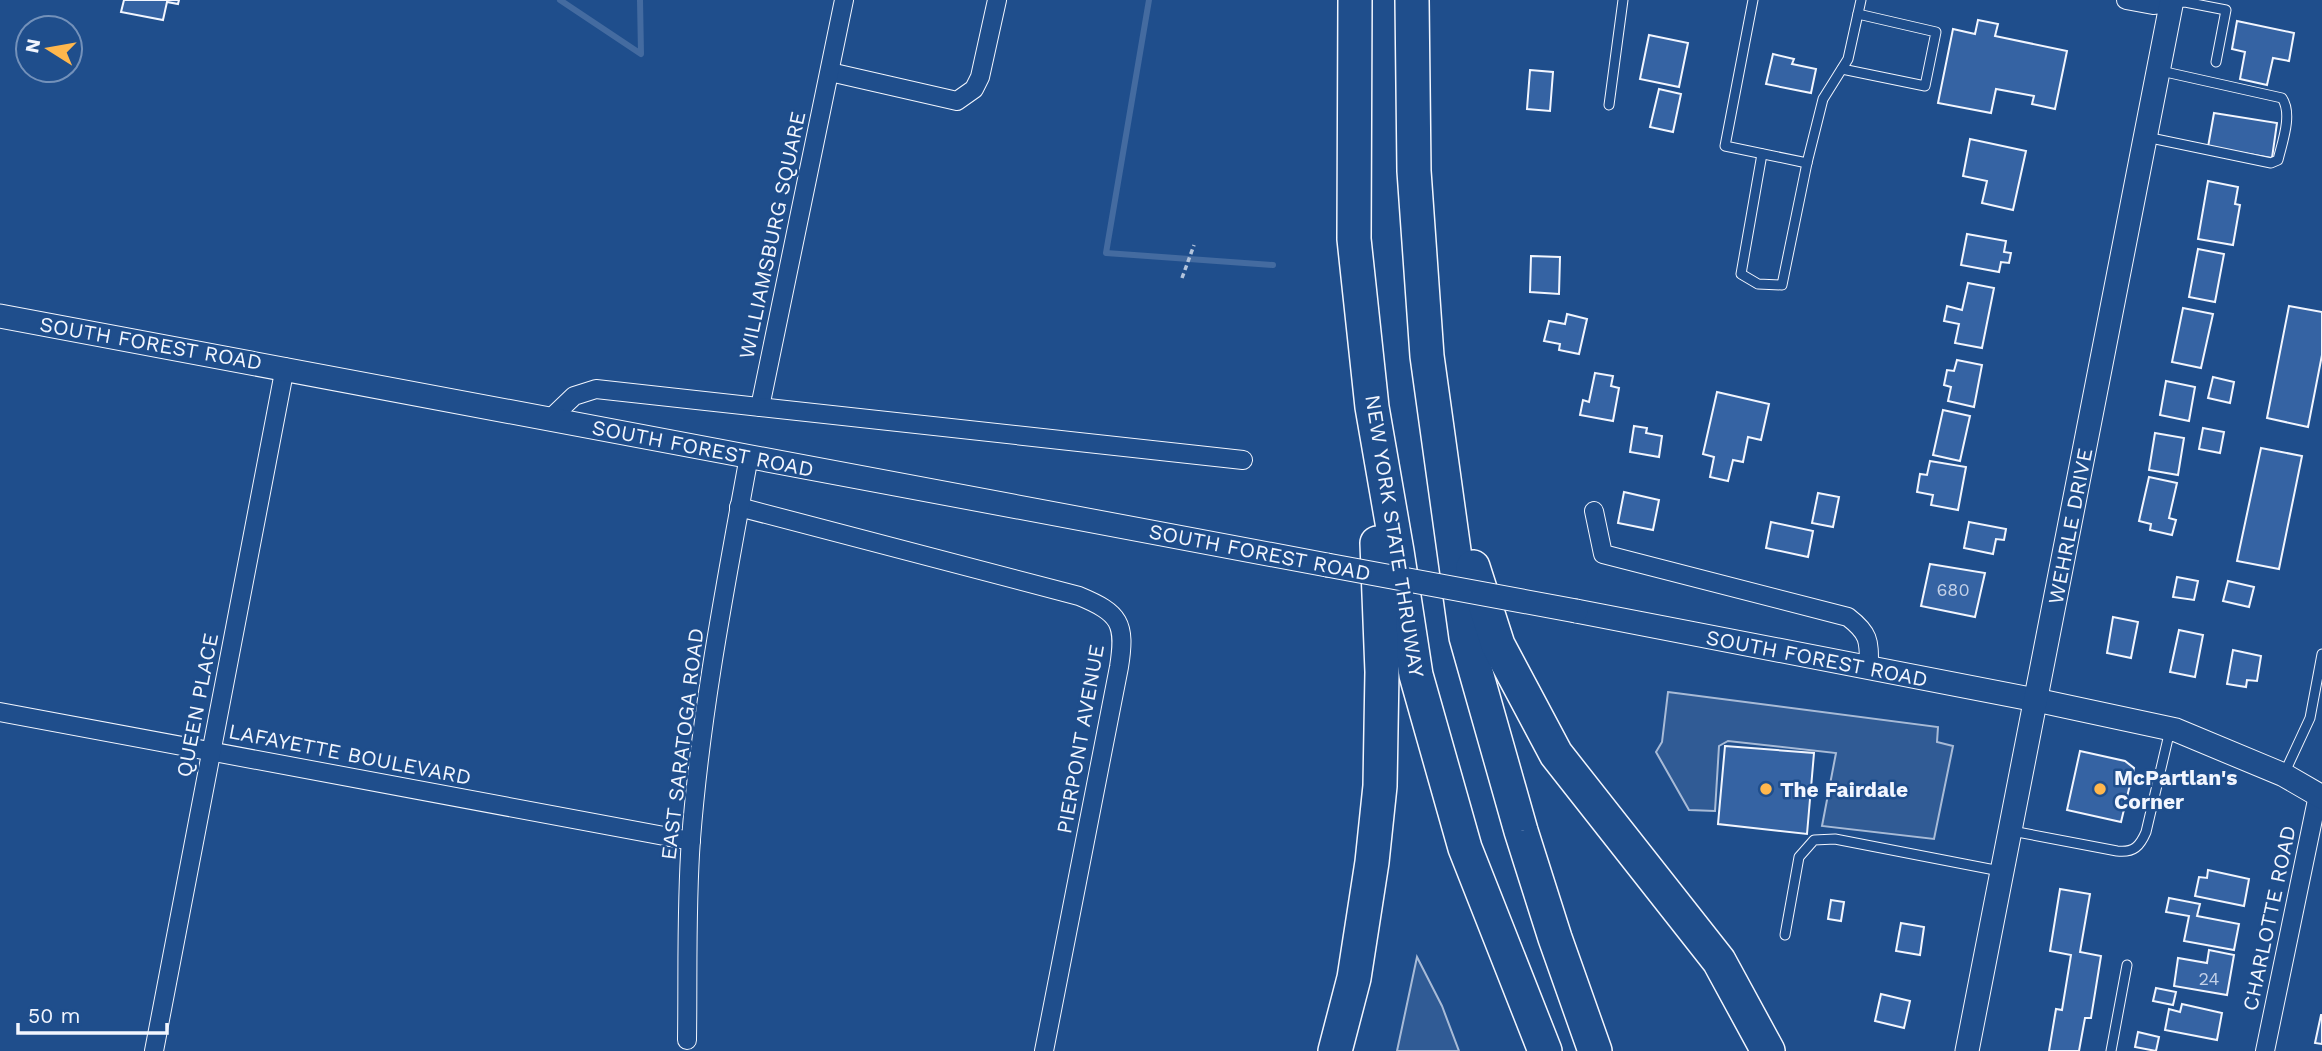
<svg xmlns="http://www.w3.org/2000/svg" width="2322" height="1051" viewBox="0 0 2322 1051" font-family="'Work Sans',sans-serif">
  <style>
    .built { fill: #305b95; stroke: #a8bbd7; stroke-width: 2 }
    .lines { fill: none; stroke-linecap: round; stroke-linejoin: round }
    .stream { stroke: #446ba0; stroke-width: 6 }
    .building { fill: #3563a3; stroke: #f2f6ff; stroke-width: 2 }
    .service-casing { stroke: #f2f6ff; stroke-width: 11 }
    .minor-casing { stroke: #f2f6ff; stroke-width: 20 }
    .tertiary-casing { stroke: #f2f6ff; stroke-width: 25 }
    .motorway-casing { stroke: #f2f6ff; stroke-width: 36 }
    .path { stroke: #b3c4dc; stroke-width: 3.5; stroke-dasharray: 5 3.5; stroke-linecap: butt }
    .service { stroke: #1f4e8c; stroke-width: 9 }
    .minor { stroke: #1f4e8c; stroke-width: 18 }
    .tertiary { stroke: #1f4e8c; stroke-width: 23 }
    .motorway { stroke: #1f4e8c; stroke-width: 33 }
    .tertiary-bridge-casing { stroke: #f2f6ff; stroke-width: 25; stroke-linecap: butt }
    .tertiary-bridge { stroke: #1f4e8c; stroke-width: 23 }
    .poi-dot { fill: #ffb74d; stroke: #1f4e8c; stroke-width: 2.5 }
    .labels { text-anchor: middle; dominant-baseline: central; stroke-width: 5; stroke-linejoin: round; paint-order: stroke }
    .number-label { font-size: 18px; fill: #c3d1e8 }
    .street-label { font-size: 21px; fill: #f2f6ff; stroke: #1f4e8c }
    .poi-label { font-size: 21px; font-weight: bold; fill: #f2f6ff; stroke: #1f4e8c; text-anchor: start }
  </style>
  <rect width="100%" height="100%" fill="#1f4e8c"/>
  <g class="built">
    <polygon points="1668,692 1938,727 1937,742 1953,746 1934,839 1822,826 1836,753 1728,741 1719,746 1715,811 1689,810 1656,752 1662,742"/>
    <polygon points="1417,957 1442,1006 1459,1051 1397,1051"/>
  </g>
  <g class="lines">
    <g class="stream">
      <polyline points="560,0 641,54 640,0"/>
      <polyline points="1149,0 1106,253 1273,265"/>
    </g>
  </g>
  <g class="building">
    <polygon points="124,0 179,0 178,4 167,2 163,20 121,12"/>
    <polygon points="1978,20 1998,24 1995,36 2067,51 2055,109 2032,104 2034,96 1996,89 1991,113 1938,103 1953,29 1975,34"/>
    <polygon points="2237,21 2294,33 2289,61 2273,58 2267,85 2240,79 2245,52 2232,49"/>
    <polygon points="1649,35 1688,43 1679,87 1640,79"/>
    <polygon points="1773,54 1794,59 1792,64 1816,69 1811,93 1766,84"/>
    <polygon points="1530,70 1553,72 1550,111 1527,109"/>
    <polygon points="1659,89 1681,94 1673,132 1650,127"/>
    <polygon points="2214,113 2277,123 2272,158 2208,147"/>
    <polygon points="1970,139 2026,151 2013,210 1982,203 1987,181 1963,176"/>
    <polygon points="2208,181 2238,187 2235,204 2240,205 2233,245 2198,239"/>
    <polygon points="1967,234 2006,241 2004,252 2011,253 2009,263 2001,262 1999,272 1961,265"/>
    <polygon points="2198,249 2224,254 2215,302 2189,297"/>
    <polygon points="1531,256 1560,257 1559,294 1530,292"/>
    <polygon points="1968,283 1994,288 1982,348 1955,343 1959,324 1944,321 1947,306 1962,310"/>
    <polygon points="2289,306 2322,312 2322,355 2308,427 2267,418"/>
    <polygon points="2183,308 2213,314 2201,368 2172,362"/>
    <polygon points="1567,314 1587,319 1579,354 1559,350 1560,344 1544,341 1549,321 1565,324"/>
    <polygon points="1957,360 1982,365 1974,407 1948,401 1951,387 1944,385 1947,370 1954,371"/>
    <polygon points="1595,373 1613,376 1611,386 1619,388 1613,421 1580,415 1583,400 1589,402"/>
    <polygon points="2213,377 2234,382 2230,403 2208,398"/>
    <polygon points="2166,381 2195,387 2189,421 2160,415"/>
    <polygon points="1717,392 1769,404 1761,440 1748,437 1743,462 1733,460 1728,481 1710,477 1714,457 1703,454"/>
    <polygon points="1943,410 1970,416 1960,461 1933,455"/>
    <polygon points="1634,426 1647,428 1646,433 1662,436 1659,457 1630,452"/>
    <polygon points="2203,428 2224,432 2220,453 2199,449"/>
    <polygon points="2155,433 2184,438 2178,475 2149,470"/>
    <polygon points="2261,448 2302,456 2279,569 2237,561"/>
    <polygon points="1930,461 1966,467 1958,510 1931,505 1933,495 1917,492 1920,474 1927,475"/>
    <polygon points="2149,477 2177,483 2169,518 2176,520 2172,535 2150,530 2151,524 2139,521"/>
    <polygon points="1624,492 1659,500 1653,530 1618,523"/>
    <polygon points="1818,493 1839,497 1833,527 1812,523"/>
    <polygon points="1771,522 1813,531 1808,557 1766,548"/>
    <polygon points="1969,522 2006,529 2004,540 1996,539 1993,554 1964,548"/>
    <polygon points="1930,564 1985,573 1975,617 1921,606"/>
    <polygon points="2177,577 2198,581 2194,600 2173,597"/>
    <polygon points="2228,581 2254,587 2249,607 2223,601"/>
    <polygon points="2113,617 2138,622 2131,658 2107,653"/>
    <polygon points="2179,630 2203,635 2195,677 2170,672"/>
    <polygon points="2233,650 2261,656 2257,681 2247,680 2246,687 2227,684"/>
    <polygon points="1725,746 1814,753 1807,834 1718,824"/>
    <polygon points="2080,751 2125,761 2134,768 2121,822 2067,810"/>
    <polygon points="2208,870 2249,879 2244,906 2195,896 2199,877 2207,878"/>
    <polygon points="2060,889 2090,894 2080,952 2101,956 2091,1018 2085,1018 2079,1051 2049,1051 2056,1009 2062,1010 2071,955 2050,951"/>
    <polygon points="2169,898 2200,904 2197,916 2239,924 2234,950 2184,941 2189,916 2166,912"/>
    <polygon points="1831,900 1844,902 1841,921 1828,919"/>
    <polygon points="1901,923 1924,927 1920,955 1896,951"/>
    <polygon points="2209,950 2234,955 2227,995 2174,986 2178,958 2207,963"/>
    <polygon points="2156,988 2176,992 2173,1005 2153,1001"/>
    <polygon points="1881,994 1910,1001 1904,1028 1875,1021"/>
    <polygon points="2182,1004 2222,1013 2217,1040 2165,1030 2169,1009 2180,1012"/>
    <polygon points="2321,1015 2322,1015 2322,1044 2315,1043"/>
    <polygon points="2138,1032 2159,1037 2156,1051 2135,1047"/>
  </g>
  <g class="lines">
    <defs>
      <g id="service">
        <polyline points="1753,0 1725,146 1807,163 1823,99 1848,59 1861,0"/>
        <polyline points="2174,3 2185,2 2226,10 2216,62"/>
        <polyline points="1842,69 1925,86 1936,32 1858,14"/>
        <polyline points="1609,105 1623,0"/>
        <path d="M2146 137 2271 163 2278 160C2282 143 2293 114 2282 98L2161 71"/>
        <polyline points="1762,154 1741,274 1758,284 1782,285 1807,163"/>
        <polyline points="2284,774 2310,718 2322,654"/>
        <path d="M2012 831 2117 851C2134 853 2140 846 2146 832L2170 730"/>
        <polyline points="1785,935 1799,857 1814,840 1835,839 2000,871"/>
        <polyline points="2111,1051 2127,965"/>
      </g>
      <g id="minor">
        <polyline points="2126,0 2153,5 2171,3"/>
        <polyline points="830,72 957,101 974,89 980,77 997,0"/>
        <polyline points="760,407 844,0"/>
        <polyline points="550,419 574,396 596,389 1243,460"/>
        <path d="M739 507 1079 596C1120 613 1126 623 1119 667L1044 1051"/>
        <path d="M1594 511 1603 554 1848 617C1870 634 1869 641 1869 668"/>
        <polyline points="0,712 691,841"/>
        <path d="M687 1040C688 973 686 905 691 839 701 710 726 583 749 456"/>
        <polyline points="154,1051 285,367"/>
        <polyline points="2265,1051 2318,795"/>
      </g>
      <g id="tertiary">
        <polyline points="0,316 1327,565"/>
        <polyline points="1576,611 2036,700 2176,730 2284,775 2322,797"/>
        <polyline points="1967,1051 2172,0"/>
      </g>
      <g id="motorway">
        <polyline points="1355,0 1354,239 1372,407 1397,551 1416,675 1465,848 1545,1051"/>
        <polyline points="1412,0 1414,171 1427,356 1466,637 1521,831 1555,938 1595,1051"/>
        <polyline points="1473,567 1498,645 1556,754 1719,961 1768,1051"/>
        <polyline points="1335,1051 1354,978 1372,862 1380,786 1382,672 1377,543"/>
      </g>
    </defs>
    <use href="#service" class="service-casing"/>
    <use href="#minor" class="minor-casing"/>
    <use href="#tertiary" class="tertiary-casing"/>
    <use href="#motorway" class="motorway-casing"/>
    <polyline class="path" points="1182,278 1194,245"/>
    <use href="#service" class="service"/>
    <use href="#minor" class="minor"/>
    <use href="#tertiary" class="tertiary"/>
    <use href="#motorway" class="motorway"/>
    <defs>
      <polyline id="tertiary-bridge" points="1327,565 1576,611"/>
    </defs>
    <use href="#tertiary-bridge" class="tertiary-bridge-casing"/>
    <use href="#tertiary-bridge" class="tertiary-bridge"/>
  </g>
  <g class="poi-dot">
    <circle cx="1766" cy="789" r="7"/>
    <circle cx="2100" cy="789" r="7"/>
  </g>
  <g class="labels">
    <g class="number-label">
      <text x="1953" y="589">680</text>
      <text x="2209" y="978">24</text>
    </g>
    <g class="street-label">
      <text transform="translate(772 235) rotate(-78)">WILLIAMSBURG SQUARE</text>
      <text transform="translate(151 343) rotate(10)">SOUTH FOREST ROAD</text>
      <text transform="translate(703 448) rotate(11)">SOUTH FOREST ROAD</text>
      <text transform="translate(2070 526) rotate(-79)">WEHRLE DRIVE</text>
      <text transform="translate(1395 536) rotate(81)">NEW YORK STATE THRUWAY</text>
      <text transform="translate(1260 552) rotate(11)">SOUTH FOREST ROAD</text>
      <text transform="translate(1817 658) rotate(11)">SOUTH FOREST ROAD</text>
      <text transform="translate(197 705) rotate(-79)">QUEEN PLACE</text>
      <text transform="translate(1080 739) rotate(-80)">PIERPONT AVENUE</text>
      <text transform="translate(682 744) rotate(-83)">EAST SARATOGA ROAD</text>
      <text transform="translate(350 754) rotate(11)">LAFAYETTE BOULEVARD</text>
      <text transform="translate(2269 918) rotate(-78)">CHARLOTTE ROAD</text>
    </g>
    <g class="poi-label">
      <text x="2114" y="777">McPartlan's<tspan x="2114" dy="24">Corner</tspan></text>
      <text x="1780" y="789">The Fairdale</text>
    </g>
  </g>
  <g transform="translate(49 49) rotate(281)"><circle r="33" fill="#1f4e8c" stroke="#7391ba" stroke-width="2"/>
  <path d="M0-5L12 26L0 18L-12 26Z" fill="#ffb74d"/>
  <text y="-10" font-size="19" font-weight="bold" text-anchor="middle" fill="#f2f6ff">N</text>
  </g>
  <path d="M18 1023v10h149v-10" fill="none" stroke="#f2f6ff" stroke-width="3.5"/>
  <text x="28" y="1023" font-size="21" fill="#f2f6ff" stroke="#1f4e8c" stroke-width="5" paint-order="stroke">50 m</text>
</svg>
